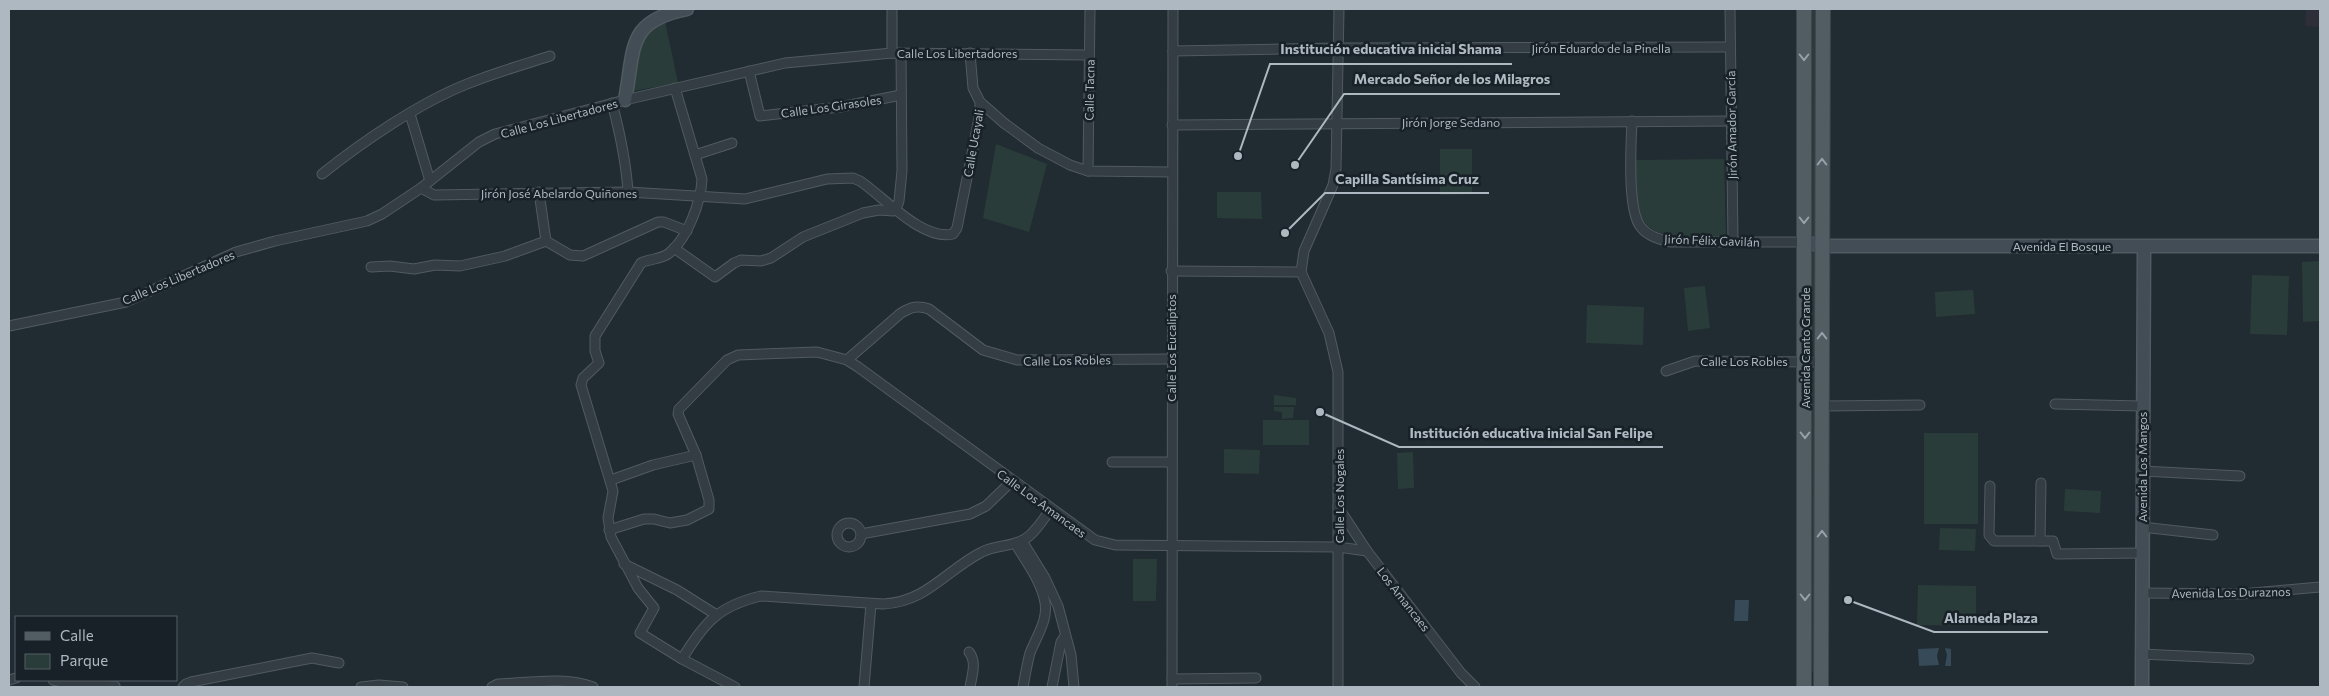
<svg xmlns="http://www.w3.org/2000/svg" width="2329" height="696" viewBox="0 0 2329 696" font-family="Commissioner,sans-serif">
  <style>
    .medical { fill: #2e2e38 }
    .green { fill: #2a3c39 }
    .water { fill: #364a58 }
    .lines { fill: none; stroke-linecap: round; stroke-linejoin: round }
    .street-casing { stroke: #515a61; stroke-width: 11 }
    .secondary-casing { stroke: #515a61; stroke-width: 15 }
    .primary-casing { stroke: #3d454d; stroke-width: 16 }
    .street { stroke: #343d43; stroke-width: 9 }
    .secondary { stroke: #424d56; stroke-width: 12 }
    .primary { stroke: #525c63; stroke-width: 14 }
    .oneway { stroke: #97a1a9 }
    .labels { text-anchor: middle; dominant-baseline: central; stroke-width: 5; stroke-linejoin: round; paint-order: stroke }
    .street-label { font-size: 12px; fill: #aeb8c0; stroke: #192128 }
    .leader { fill: none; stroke: #aeb8c0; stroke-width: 2 }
    .callout-dot { fill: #aeb8c0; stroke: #192128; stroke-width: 2 }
    .callout-label { font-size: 14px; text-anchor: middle; font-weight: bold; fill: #aeb8c0; stroke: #192128; stroke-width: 5; stroke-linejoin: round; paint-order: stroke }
  </style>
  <rect width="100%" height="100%" fill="#212b32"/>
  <polygon class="medical" points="2306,9 2320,9 2320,27 2305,26"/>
  <g class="green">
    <polygon points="1807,9 1817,9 1817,241 1808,238"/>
    <path d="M665 21 678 83 633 91C636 64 635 32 665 21Z"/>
    <polygon points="996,144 1047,164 1029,232 983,218"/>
    <polygon points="1440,149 1472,149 1472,194 1440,195"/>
    <path d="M1724 159 1726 237C1656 237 1630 242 1636 160Z"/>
    <polygon points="1217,192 1261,192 1262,219 1217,218"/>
    <polygon points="1814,252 1817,254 1815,356 1809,352 1809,253"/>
    <polygon points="2320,261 2320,321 2303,322 2302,262"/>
    <polygon points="2252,275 2289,276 2287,335 2250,334"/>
    <polygon points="1705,286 1710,328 1688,331 1684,288"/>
    <polygon points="1973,290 1975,314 1936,317 1935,292"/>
    <polygon points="1587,305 1644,307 1643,345 1586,343"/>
    <polygon points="1810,371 1815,371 1815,672 1810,673"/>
    <polygon points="1274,395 1296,398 1296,405 1274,405"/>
    <polygon points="1274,407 1294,407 1293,418 1282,419 1282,412 1274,411"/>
    <rect x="1263" y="420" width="46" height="25"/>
    <rect x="1924" y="433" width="54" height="91"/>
    <polygon points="1224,449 1260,450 1259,474 1224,473"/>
    <polygon points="1413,452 1414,488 1398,489 1397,453"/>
    <polygon points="2065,489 2101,491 2100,513 2064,511"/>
    <polygon points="1940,528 1976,529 1975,551 1939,550"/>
    <polygon points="1133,559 1157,559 1156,601 1133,601"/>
    <polygon points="1918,585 1976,586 1976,626 1917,625"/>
  </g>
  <g class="water">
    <polygon points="1735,600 1749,600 1748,621 1734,621"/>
    <polygon points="1939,648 1937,656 1939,665 1919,666 1918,649"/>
    <polygon points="1945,648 1951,649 1951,666 1945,666 1947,655"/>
  </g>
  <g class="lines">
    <defs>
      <g id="street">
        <polyline points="892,9 892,53"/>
        <polyline points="1730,9 1733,242"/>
        <polyline points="1173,51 1338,48 1730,47"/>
        <polyline points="749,71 760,116 840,107 901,95"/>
        <path d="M675 88 702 179C701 202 687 240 668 254 661 259 649 259 641 263L595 336V351L599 363 583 378 581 385 613 491 608 518 611 537 638 588 654 608 640 633 682 659 735 687"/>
        <polyline points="980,102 1004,123 1038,148 1070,165 1088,171 1172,172"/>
        <path d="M612 103C620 133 626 161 628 192"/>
        <polyline points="410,114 430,181"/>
        <path d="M1632 121C1631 144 1627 208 1640 226 1647 236 1659 239 1670 242H1804"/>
        <polyline points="1172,125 1730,121"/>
        <polyline points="695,155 732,143"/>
        <polyline points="1088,171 1090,9"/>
        <path d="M322 174C362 142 419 103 467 84 494 73 522 65 550 56"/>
        <path d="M421 188 434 195 628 192 745 199 827 179 853 178 860 181C884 197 922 241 953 234L957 228 980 113V102L973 88 970 53"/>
        <polyline points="539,192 546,241 570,255 583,256 658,222 664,222 687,231"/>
        <polyline points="896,209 899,201 902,171 901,53"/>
        <polyline points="674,248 715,277 734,263 741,260 761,261 771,258 803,237 863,213 879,210 893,211 896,209"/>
        <polyline points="371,267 390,266 414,269 435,265 460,266 505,256 546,241"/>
        <polyline points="1171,271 1301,272"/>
        <polyline points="9,326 126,302 236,252 275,241 367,221 382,214 421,188 479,142 495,134 625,100 785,63 892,53 1089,55"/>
        <path d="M847 360 901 313C911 307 918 305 929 309L983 350 1017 360 1171 359"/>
        <polyline points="1666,371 1695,361 1822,362"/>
        <polyline points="2055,404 2142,406"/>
        <polyline points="1822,406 1920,405"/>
        <polyline points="1112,462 1172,462"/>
        <polyline points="2142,471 2240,476"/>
        <polyline points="611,480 653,465 696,455"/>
        <polyline points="1990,486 1989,535 1994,541 2053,541 2057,554 2142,553"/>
        <polyline points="1338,507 1367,551 1461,673 1475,687"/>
        <circle cx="849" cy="535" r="12"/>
        <polyline points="2142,527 2213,535"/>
        <polyline points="609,530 644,519 654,519 670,523 687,520 709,509 709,500 696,455 678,414 679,409 727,360 738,355 817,352 847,360 858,367 1095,540 1115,545 1338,547 1367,551"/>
        <polyline points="861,534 970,514 986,506 1012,481"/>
        <polyline points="1022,541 1045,578 1058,606 1071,655 1074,687"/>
        <polyline points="2040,541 2041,483"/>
        <path d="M1015 543C1025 560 1039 578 1044 598 1050 618 1037 635 1030 653 1027 664 1025 676 1023 687"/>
        <polyline points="624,564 677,590 715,614"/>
        <polyline points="2142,593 2242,594 2320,587"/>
        <path d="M969 652C977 662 972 675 970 687"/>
        <polyline points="2141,654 2249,659"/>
        <path d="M682 659C704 623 718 606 761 596L883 604C927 602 946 570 982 552 995 545 1011 547 1023 540 1034 535 1043 519 1051 509"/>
        <polyline points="1172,679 1256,678"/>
        <polyline points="9,680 16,678"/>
        <polyline points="53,680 72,684 115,686"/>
        <polyline points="183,687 186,684 191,682 312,658 339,663"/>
        <polyline points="361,687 379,685 403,687"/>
        <path d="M492 687 498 684C528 683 564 676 593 687"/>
        <polyline points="864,687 871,604"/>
        <polyline points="1052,687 1061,642 1065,636"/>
        <polyline points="1172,687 1173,9"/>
        <polyline points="1338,687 1338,372 1329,333 1301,272 1304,251 1333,185 1336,169 1339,9"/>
      </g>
      <g id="secondary">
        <path d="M625 100C635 48 626 21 687 9"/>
        <polyline points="1804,242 1822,246 2320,246"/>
        <polyline points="2142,687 2144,247"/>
      </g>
      <g id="primary">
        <polyline points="1804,687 1804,9"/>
        <polyline points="1821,687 1823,9"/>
      </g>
    </defs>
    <use href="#street" class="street-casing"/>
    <use href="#secondary" class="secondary-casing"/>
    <use href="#primary" class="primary-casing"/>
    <use href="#street" class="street"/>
    <use href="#secondary" class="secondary"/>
    <use href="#primary" class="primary"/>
  </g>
  <defs><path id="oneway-chevron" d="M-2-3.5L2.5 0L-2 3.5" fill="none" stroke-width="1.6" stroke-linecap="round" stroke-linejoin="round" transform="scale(1.25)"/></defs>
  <g class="oneway">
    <use href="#oneway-chevron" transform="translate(1804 57) rotate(90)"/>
    <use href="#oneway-chevron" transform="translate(1822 162) rotate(-90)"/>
    <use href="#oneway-chevron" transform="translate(1804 220) rotate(90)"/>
    <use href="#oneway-chevron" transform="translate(1822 336) rotate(-90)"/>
    <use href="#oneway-chevron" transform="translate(1805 435) rotate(90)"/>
    <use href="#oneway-chevron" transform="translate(1822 534) rotate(-90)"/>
    <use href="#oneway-chevron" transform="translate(1805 597) rotate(90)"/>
  </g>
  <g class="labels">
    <g class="street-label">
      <text x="1601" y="48">Jirón Eduardo de la Pinella</text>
      <text x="957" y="53">Calle Los Libertadores</text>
      <text transform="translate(1089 90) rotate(-89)">Calle Tacna</text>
      <text transform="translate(831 106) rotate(-8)">Calle Los Girasoles</text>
      <text transform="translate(559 118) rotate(-15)">Calle Los Libertadores</text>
      <text x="1451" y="122">Jirón Jorge Sedano</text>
      <text transform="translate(1731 125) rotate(-91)">Jirón Amador García</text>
      <text transform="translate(973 143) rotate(-80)">Calle Ucayali</text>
      <text x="559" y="193">Jirón José Abelardo Quiñones</text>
      <text transform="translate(1712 240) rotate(2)">Jirón Félix Gavilán</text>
      <text x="2062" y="246">Avenida El Bosque</text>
      <text transform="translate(178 277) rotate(-23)">Calle Los Libertadores</text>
      <text transform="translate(1171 348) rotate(-90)">Calle Los Eucaliptos</text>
      <text transform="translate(1805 348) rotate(-90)">Avenida Canto Grande</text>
      <text transform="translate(1067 360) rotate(-1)">Calle Los Robles</text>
      <text x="1744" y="361">Calle Los Robles</text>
      <text transform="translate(2142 467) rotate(-90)">Avenida Los Mangos</text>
      <text transform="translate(1339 496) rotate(-90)">Calle Los Nogales</text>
      <text transform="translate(1042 503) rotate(36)">Calle Los Amancaes</text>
      <text transform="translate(2231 592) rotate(-1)">Avenida Los Duraznos</text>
      <text transform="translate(1404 599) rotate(52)">Los Amancaes</text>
    </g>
  </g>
  <path class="leader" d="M1238 156L1270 64H1512M1295 165L1344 94H1560M1285 233L1325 193H1489M1320 412L1399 447H1663M1848 600L1934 632H2048"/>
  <g class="callout-dot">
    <circle cx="1238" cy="156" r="5"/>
    <circle cx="1295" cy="165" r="5"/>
    <circle cx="1285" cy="233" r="5"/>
    <circle cx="1320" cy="412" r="5"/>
    <circle cx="1848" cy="600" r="5"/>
  </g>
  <g class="callout-label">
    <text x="1391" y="54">Institución educativa inicial Shama</text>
    <text x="1452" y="84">Mercado Señor de los Milagros</text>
    <text x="1407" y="184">Capilla Santísima Cruz</text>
    <text x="1531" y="438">Institución educativa inicial San Felipe</text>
    <text x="1991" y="623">Alameda Plaza</text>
  </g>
  <rect width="2329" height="696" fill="none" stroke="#aeb8c0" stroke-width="20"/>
  <rect x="15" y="616" width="162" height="65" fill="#192128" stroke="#555d65"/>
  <rect x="25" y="632" width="25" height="8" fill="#525c63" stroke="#555d65"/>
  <text x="60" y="641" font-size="15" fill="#aeb8c0">Calle</text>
  <rect x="25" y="654" width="25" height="15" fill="#2a3c39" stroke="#555d65"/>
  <text x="60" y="666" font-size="15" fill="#aeb8c0">Parque</text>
</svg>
